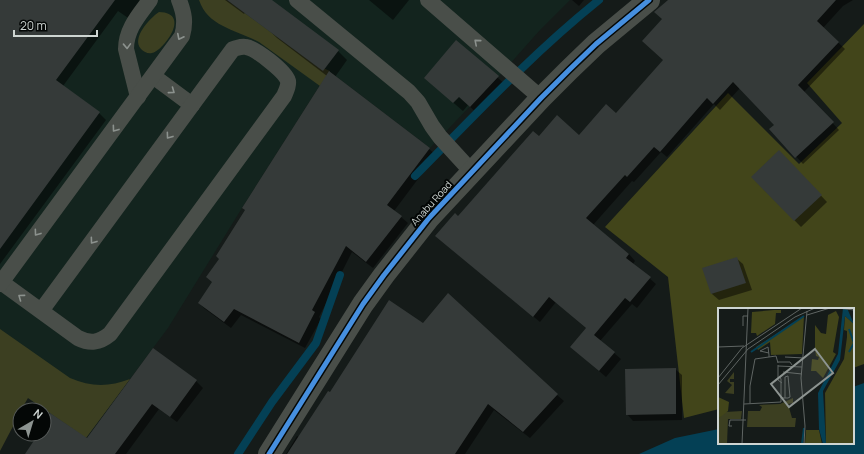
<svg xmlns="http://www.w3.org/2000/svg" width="864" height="454" viewBox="0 0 864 454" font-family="Manrope,sans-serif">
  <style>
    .built { fill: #13241e }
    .green { fill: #3c3f21 }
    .forest { fill: #42451a }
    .water { fill: #044055 }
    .shadow { fill: #0007 }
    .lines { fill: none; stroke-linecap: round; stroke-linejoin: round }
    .stream { stroke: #044055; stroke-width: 8 }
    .building { fill: #353a39 }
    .service { stroke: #494e49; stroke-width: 16 }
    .tertiary { stroke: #494e49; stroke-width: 22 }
    .cycleway-casing { stroke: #040706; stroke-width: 8 }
    .cycleway { stroke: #468fdf; stroke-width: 5 }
    .oneway { stroke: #8c928e }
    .labels { text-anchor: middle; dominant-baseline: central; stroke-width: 4; stroke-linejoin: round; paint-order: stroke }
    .street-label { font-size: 10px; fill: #ced5d2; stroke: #040706 }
    .inset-river { fill: none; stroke: #044055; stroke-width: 2 }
    .inset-road { fill: none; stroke: #5f6563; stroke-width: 1 }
    .view { fill: #8d9491; fill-opacity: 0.15; stroke: #8d9491; stroke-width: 2 }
    .inset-edge { fill: none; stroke: #ced5d2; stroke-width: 2 }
  </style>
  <rect width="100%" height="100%" fill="#151b19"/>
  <polygon class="built" points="0,0 570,0 540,30 499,76 430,148 329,71 242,208 168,328 86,438 0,379"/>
  <g class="green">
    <path d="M199 0H227L314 64 330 71 320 86 259 42C237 30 208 27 199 0Z"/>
    <path d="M159 12C193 13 162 52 152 53 148 54 144 52 141 49 131 38 150 18 159 12Z"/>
    <path d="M0 329 70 378C91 387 109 387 130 379L86 438 28 398 21 410H20V413L0 451Z"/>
  </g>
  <polygon class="forest" points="864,24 864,364 853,368 853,309 719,309 719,409 684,418 668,277 605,227 728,93 799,164 842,123 807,83"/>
  <polygon class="water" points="864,383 864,454 639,454 675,438 719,429 719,443 853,443 853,387"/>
  <g class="shadow">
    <polygon points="0,0 142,0 134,22 118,11 63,86 99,113 106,120 0,264"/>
    <polygon points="225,0 254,0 244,14"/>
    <polygon points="369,0 409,0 393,20"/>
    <polygon points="572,0 584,0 579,6"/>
    <polygon points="690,0 853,0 843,6 823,28 845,49 804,92 839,130 803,164 771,129 775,125 740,88 720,110 714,104 667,157 661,152 634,182 632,181 593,225 629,254 635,261 633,264 656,284 637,308 632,304 600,341 621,359 606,377 571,347 587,329 556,302 540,322 436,236 458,217 539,137 580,136 616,114 664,60"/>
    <polygon points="283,10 338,51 347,60 335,77 429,149 436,155 394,211 408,223 373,268 352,252 319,317 321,319 305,348 241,315 231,328 205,309 199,303 213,283 220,259 327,76 277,38 268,29"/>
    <polygon points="456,41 507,86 479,115 468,105 463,111 434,86"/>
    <polygon points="779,151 827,202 801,227 752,177"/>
    <polygon points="736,258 743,264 752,290 719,300 712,294 704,269"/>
    <polygon points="423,325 557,395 564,401 530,438 494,410 465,454 286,454 297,436 299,437 330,393"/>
    <polygon points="153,349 196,381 203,388 177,422 159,409 126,454 26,454 36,439 36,434 44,434 44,423 87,440"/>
    <polygon points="675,369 682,375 682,420 633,421 627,414"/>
  </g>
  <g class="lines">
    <g class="stream">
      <path d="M415 176C475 115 533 53 599 0"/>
      <polyline points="238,454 272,402 316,343 340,275"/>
    </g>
  </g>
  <g class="building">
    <polygon points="0,0 115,0 56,80 100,112 0,249"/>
    <polygon points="227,0 272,0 339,50 323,71"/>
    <polygon points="668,0 836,0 817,21 839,42 798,85 834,122 795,158 769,129 774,125 733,82 713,104 707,98 660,152 654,147 627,177 625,175 586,218 629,254 626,258 651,277 630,302 625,298 594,335 615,352 599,371 570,347 586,328 549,297 533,317 435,236 455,213 458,216 533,131 539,136 557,115 579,135 606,104 616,113 663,60 642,41 662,19 654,12"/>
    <polygon points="456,40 499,76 470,107 459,97 453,103 424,78"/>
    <polygon points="329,71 430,148 387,205 402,216 366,262 346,246 312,310 315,312 299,343 234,309 224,322 198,303 212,282 206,277 219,259 216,256 245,210 242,208"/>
    <polygon points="779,150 822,195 794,221 751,177"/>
    <polygon points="737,257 746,283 711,294 702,268"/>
    <polygon points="448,293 558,394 523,432 488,404 455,454 287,454 328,391 330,392 389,300 423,323"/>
    <polygon points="153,348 197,380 170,417 152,404 115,454 25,454 35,439 33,438 35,434 44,434 44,422 50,413 87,438"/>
    <polygon points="676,368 676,414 626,415 625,369"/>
  </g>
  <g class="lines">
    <g class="service">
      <polyline points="297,0 409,92 418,102 432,126 440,137 472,172"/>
      <polyline points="428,0 541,98"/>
      <polyline points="153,76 192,105"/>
      <path d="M138 97 126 49C126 29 139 15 150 0"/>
      <path d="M1 282 78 338C90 344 99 343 110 334L284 96C286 91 289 86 288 81 285 71 255 48 246 47 241 46 238 48 233 49L41 311"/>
      <path d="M0 284 182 36C186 22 184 13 179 0"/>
    </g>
    <polyline class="tertiary" points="269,454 363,304 384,275 429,218 541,98 569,70 596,44 649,0"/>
    <defs>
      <polyline id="cycleway" points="269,454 363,304 384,275 429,218 541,98 569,70 596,44 649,0"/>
    </defs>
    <use href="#cycleway" class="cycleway-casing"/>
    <use href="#cycleway" class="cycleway"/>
  </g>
  <defs><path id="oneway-chevron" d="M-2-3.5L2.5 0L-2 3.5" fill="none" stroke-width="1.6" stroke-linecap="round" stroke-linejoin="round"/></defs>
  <g class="oneway">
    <use href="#oneway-chevron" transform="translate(180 37) rotate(117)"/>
    <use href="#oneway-chevron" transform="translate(477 42) rotate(-139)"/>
    <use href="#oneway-chevron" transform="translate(127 46) rotate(88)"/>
    <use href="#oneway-chevron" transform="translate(172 91) rotate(36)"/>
    <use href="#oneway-chevron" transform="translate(115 129) rotate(126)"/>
    <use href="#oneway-chevron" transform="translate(169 136) rotate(126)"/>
    <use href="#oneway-chevron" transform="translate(37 233) rotate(126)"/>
    <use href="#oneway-chevron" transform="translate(93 241) rotate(126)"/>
    <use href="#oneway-chevron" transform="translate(21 297) rotate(-144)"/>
  </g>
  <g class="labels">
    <g class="street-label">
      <text transform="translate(431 203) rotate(-48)">Anabu Road</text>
    </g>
  </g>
  <g transform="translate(718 308)">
    <rect width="136" height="136" fill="#151b19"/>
    <path d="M16 64V71H12V74H16V86L7 85 14 77 9 73ZM75 90V95L70 96 74 110H78L77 119H29L30 103H42L44 99 41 97 62 96ZM24 103 23 111H10L9 136H0V111L7 104Z" fill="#3c3f21"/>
    <path d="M56 2H63V5H58L57 16 39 28 38 25H33L34 4ZM118 3 121 9 115 44 118 46 105 70 98 63H93L94 51 100 52 101 49 98 48 97 41V17L103 25 108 26 110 7ZM86 8 84 46 53 47 52 34 40 42 38 39ZM127 8 136 16V136H108L107 85 126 51 129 29V23L126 22ZM0 89 11 94 10 103 0 111ZM88 122H101L104 136H87Z" fill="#42451a"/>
    <path d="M125 0H129L136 16 127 8 122 52 105 83 108 136H105L101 121 100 85 120 46Z" fill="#044055"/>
    <path class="inset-river" d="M131 21 136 35 131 44M33 44 86 8M84 136 86 120"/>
    <path class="inset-road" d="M120 0 136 2M89 7 112 0M25 18V8H30M0 39 26 38M51 45 42 43 50 39 51 47V49M67 49 86 50M60 54H72L74 57M60 57V72L64 75M60 58 84 59M65 64 84 66M0 70 24 40 84 0M0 77 30 41 77 9 97 0M64 90H70L72 89 70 68 67 69V90M32 95V78L37 51 58 48 60 55M26 96 63 94V71L61 68M14 118H11L12 112H28M24 136 30 0M86 136 87 118 83 70 89 3"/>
    <path class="view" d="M97 41 115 65 71 99 53 76Z"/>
    <rect width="136" height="136" class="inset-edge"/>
  </g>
  <g transform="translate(32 422) rotate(38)"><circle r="19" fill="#040706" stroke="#555958"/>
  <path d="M0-3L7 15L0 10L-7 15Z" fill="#8d9491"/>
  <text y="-6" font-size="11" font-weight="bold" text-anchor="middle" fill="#ced5d2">N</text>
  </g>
  <path d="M14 30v6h83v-6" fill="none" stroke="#ced5d2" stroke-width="2"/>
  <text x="20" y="30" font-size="12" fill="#ced5d2" stroke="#040706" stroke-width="3" paint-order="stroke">20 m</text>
</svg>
